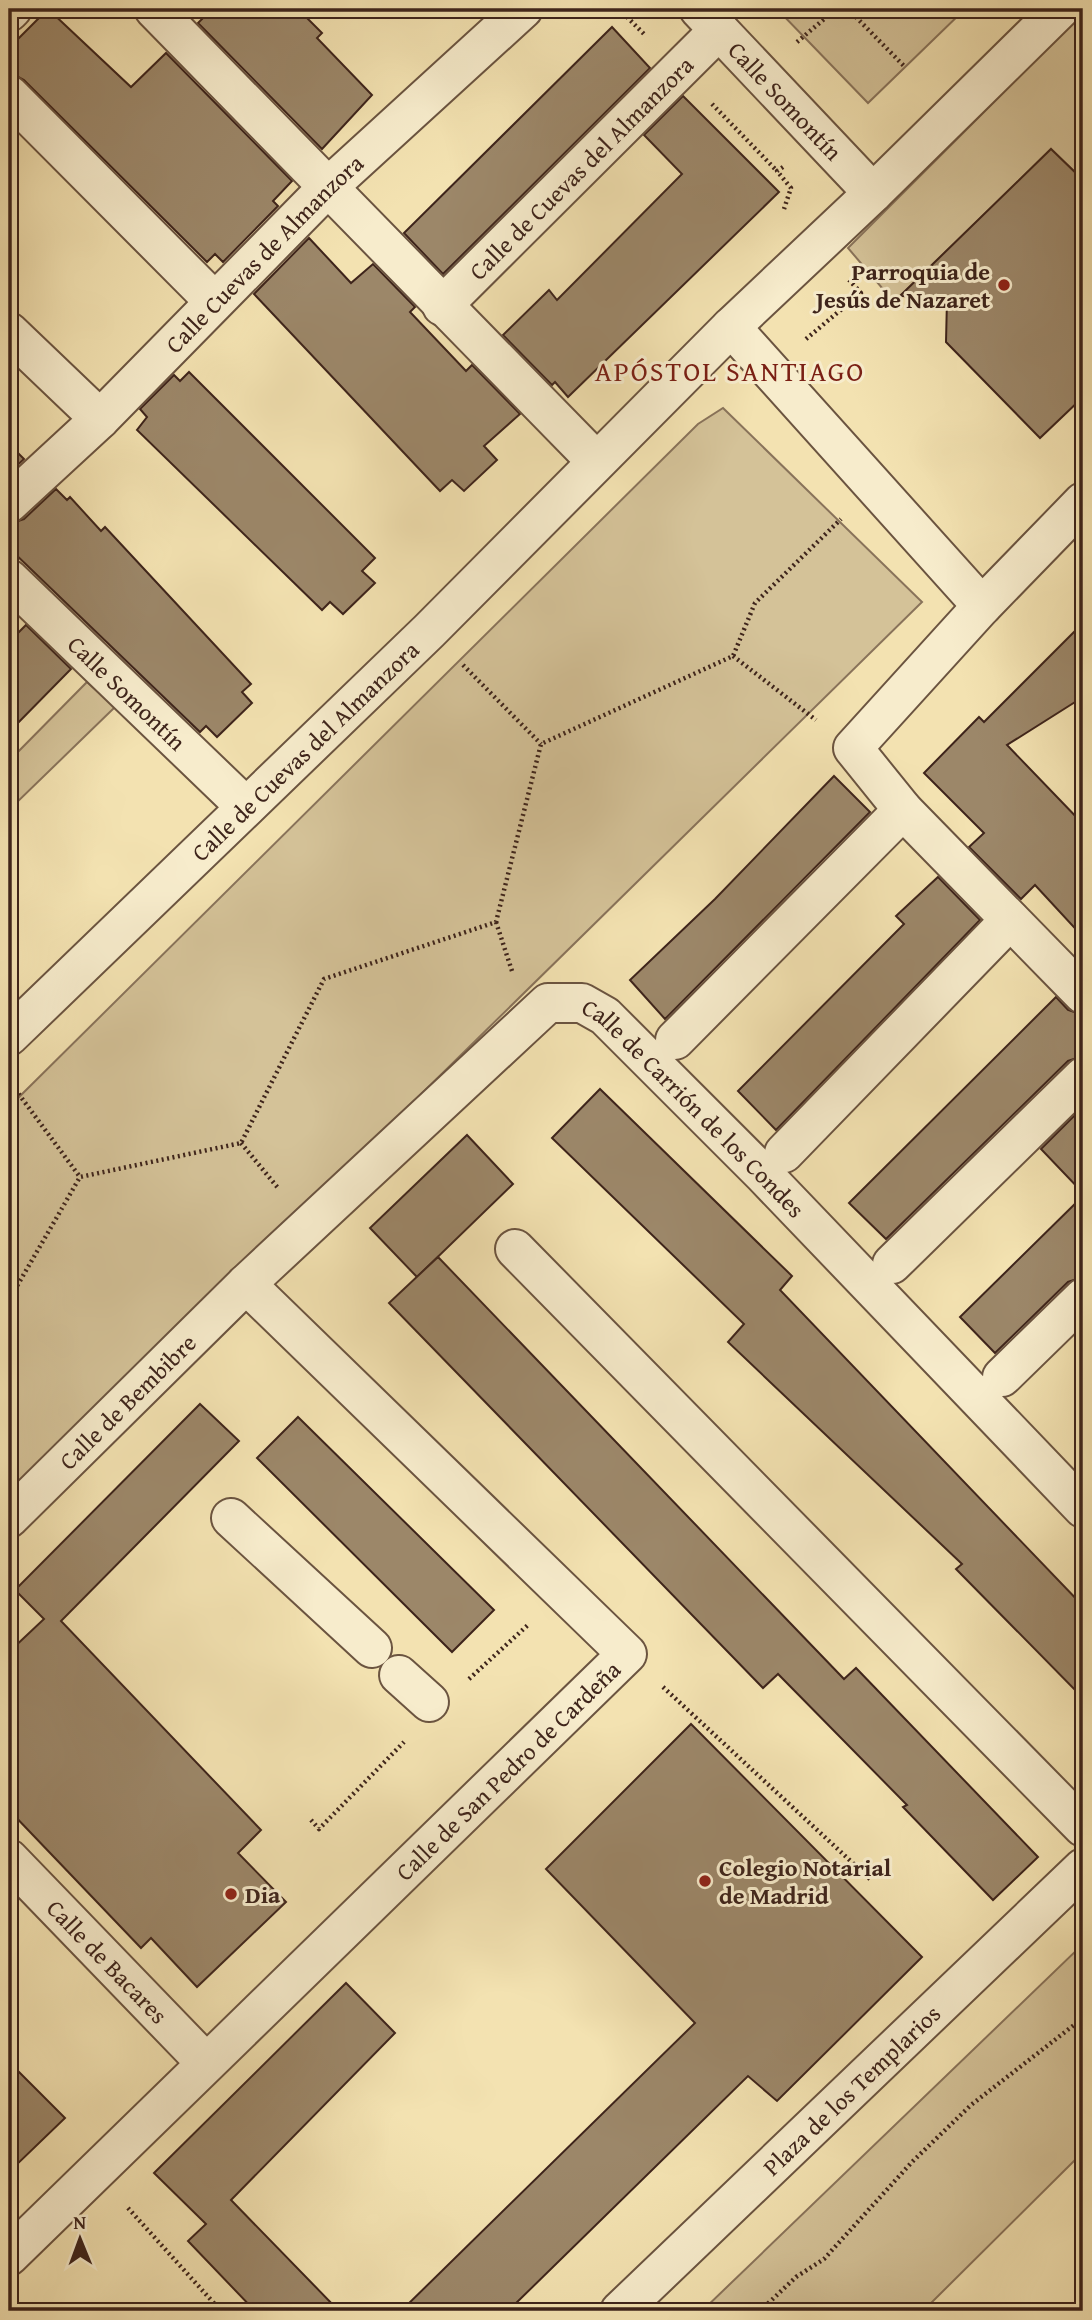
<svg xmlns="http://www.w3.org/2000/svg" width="1092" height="2320" viewBox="0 0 1092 2320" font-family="'Gentium Book Plus',serif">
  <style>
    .green { fill: #d4c298; stroke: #89735a; stroke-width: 2 }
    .building { fill: #9c8769; stroke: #3e241b; stroke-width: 2 }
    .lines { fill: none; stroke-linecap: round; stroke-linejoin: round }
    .minor-casing { stroke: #6b5440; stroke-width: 42 }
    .path { stroke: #3e241b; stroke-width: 4.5; stroke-dasharray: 2 3.5; stroke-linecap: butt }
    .minor { stroke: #f7eccc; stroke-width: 38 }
    .poi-dot { fill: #8f2418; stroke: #f7eccc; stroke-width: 2.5 }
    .labels { text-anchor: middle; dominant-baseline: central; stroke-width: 6; stroke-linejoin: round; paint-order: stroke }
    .street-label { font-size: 24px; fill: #3e241b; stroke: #f7eccc }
    .poi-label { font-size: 24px; font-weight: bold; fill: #3e241b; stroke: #f7eccc; text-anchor: start }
    .quarter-label { font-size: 28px; letter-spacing: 2px; fill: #7a1f14; stroke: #f7eccc }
  </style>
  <rect width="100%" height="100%" fill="#f3e2b1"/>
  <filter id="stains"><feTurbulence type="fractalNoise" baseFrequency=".00286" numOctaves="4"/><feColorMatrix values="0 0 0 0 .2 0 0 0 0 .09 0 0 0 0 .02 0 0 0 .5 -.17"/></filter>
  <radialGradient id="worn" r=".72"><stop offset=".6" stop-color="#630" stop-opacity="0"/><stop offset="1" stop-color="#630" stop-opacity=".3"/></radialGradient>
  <g class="green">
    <polygon points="777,9 965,9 868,103"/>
    <polygon points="1083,13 1083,193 1071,180 1078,175 1051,149 894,302 848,248"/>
    <polygon points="723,408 922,602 9,1499 9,1107 698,424"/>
    <polygon points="87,682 115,707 9,810 9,761"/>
    <polygon points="1083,1944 1083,2152 923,2311 702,2311"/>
  </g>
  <g class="building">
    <polygon points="48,9 131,87 166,53 292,181 273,201 278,206 223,262 215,254 207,262 24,80 9,72 9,48"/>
    <polygon points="212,9 298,9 322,33 317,38 372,95 322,149 198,23"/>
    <polygon points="612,27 650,68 443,274 404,233"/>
    <polygon points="683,96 779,192 568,397 555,382 552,385 503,335 549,290 557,300 682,174 644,135"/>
    <polygon points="1051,149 1083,180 1083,397 1040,438 946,342 947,299 900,296"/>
    <polygon points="309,238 351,283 373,264 415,307 410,312 466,371 472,365 520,414 484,446 497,460 464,491 452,480 440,491 254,294"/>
    <polygon points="189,372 375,558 362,571 375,583 343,614 330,602 322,610 137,430 147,417 140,409 174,375 180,381"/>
    <polygon points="9,444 24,459 9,473"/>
    <polygon points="56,489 67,500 70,497 101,531 105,527 251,684 242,692 252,703 217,737 206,726 200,732 9,548 9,524 24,519"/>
    <polygon points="1083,623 1083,697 1007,745 1083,824 1083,937 1035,885 1021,899 969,847 984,833 924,773 979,717 984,722"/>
    <polygon points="26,625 71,669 9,732 9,642"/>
    <polygon points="834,776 870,812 665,1019 630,980 715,899"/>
    <polygon points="938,877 980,920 776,1130 738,1091 904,924 896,916"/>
    <polygon points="1056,997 1068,1010 1083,1015 1083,1056 1068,1061 886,1239 849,1203"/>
    <polygon points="600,1089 792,1276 780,1290 1083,1606 1083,1698 956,1569 962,1564 728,1342 744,1324 552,1138"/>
    <polygon points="1083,1107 1083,1193 1041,1149"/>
    <polygon points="467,1135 513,1184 417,1277 370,1228"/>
    <polygon points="1083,1196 1083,1277 1068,1282 995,1353 960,1317"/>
    <polygon points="438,1257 844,1679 856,1668 1038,1857 993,1900 903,1807 907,1805 778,1674 763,1688 389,1303"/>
    <polygon points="200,1404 239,1441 61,1621 261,1830 238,1853 286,1902 197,1987 151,1938 141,1948 9,1810 9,1652 44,1619 15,1590"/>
    <polygon points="298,1417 494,1610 452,1652 257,1458"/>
    <polygon points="691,1724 922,1957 777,2101 748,2076 508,2311 401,2311 695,2023 546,1869"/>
    <polygon points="346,1983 395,2033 231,2200 339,2311 255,2311 188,2241 206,2224 154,2173"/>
    <polygon points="9,2062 65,2118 9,2172"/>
  </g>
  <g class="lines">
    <defs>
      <g id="minor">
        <polyline points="154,9 596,461"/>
        <path id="s1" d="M699 9 873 193"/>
        <polyline points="9,12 12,9"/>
        <polyline points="9,95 214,301"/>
        <path id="s2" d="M442 306 719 30"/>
        <polyline points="731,327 982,606"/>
        <polyline points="9,332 100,419"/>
        <polyline points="1083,502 982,606 853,748 903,810 1083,994"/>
        <path id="s3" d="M9 503 100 419 327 188 523 9"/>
        <path id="s4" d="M9 579 246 807"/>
        <path id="s5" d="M9 1036 429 631 731 327 873 193 1060 9"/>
        <polyline points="675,1040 903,810"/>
        <polyline points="784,1153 1010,920"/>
        <polyline points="515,1249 1083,1827"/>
        <polyline points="892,1264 1083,1077"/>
        <polyline points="1002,1377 1083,1298"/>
        <path id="s6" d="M9 1518 246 1284 548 1003H582L605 1016 763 1174 1083 1508"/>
        <polyline points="231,1518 372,1648"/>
        <polyline points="399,1675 429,1702"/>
        <path id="s7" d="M9 1859 206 2063"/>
        <path id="s8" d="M9 2256 627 1654 246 1284"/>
        <path id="s9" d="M620 2311 1083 1868"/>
      </g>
    </defs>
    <use href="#minor" class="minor-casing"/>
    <g class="path">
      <polyline points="619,9 645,35"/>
      <polyline points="848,9 905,67"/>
      <polyline points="797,42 836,9"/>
      <polyline points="712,104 777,171"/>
      <polyline points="783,167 777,171 791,188 784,209"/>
      <polyline points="806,339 861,293 849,280"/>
      <polyline points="733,656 816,720"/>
      <polyline points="463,665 541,744"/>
      <polyline points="496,922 512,971"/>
      <polyline points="12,1085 80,1177"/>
      <polyline points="241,1143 278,1188"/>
      <polyline points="9,1300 80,1177 241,1143 324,979 496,922 541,744 733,656 755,603 841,519"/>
      <polyline points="469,1679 529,1624"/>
      <polyline points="663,1687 870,1879"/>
      <polyline points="311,1820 319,1829 404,1742"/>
      <polyline points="128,2208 221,2311"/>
      <polyline points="760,2311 796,2277 824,2259 912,2162 971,2105 1083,2018"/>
    </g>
    <use href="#minor" class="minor"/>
  </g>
  <g class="poi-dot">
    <circle cx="1004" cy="285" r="7"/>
    <circle cx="705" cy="1881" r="7"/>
    <circle cx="231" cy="1894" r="7"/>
  </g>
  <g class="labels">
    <g class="street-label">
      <text stroke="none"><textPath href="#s1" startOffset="126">Calle Somontín</textPath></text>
      <text stroke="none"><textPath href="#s2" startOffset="196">Calle de Cuevas del Almanzora</textPath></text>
      <text stroke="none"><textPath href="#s3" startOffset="357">Calle Cuevas de Almanzora</textPath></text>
      <text stroke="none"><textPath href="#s4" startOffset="164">Calle Somontín</textPath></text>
      <text stroke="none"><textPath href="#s5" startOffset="411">Calle de Cuevas del Almanzora</textPath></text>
      <text stroke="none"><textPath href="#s6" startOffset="933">Calle de Carrión de los Condes</textPath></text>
      <text stroke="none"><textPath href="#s6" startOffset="166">Calle de Bembibre</textPath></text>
      <text stroke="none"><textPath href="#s8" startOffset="696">Calle de San Pedro de Cardeña</textPath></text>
      <text stroke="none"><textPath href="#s7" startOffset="142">Calle de Bacares</textPath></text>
      <text stroke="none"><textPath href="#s9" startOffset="320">Plaza de los Templarios</textPath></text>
    </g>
    <g class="poi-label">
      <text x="990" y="271" text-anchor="end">Parroquia de<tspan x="990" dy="28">Jesús de Nazaret</tspan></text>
      <text x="719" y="1867">Colegio Notarial<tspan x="719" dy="28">de Madrid</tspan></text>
      <text x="245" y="1894">Dia</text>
    </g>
    <g class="quarter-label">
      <text x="730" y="370">APÓSTOL SANTIAGO</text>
    </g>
  </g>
  <rect width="1092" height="2320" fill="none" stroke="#f3e2b1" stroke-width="35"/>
  <rect x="10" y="10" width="1071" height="2299" fill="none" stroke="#3e241b" stroke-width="3.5"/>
  <rect x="18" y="18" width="1057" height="2285" fill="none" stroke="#3e241b" stroke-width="2"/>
  <g transform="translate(80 2239) rotate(359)" stroke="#f7eccc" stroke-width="5" paint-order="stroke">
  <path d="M0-5L12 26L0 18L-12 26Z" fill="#3e241b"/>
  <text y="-10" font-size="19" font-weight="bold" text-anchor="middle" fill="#3e241b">N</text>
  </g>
  <rect width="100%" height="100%" filter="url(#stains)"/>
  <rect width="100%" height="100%" fill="url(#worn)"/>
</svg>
